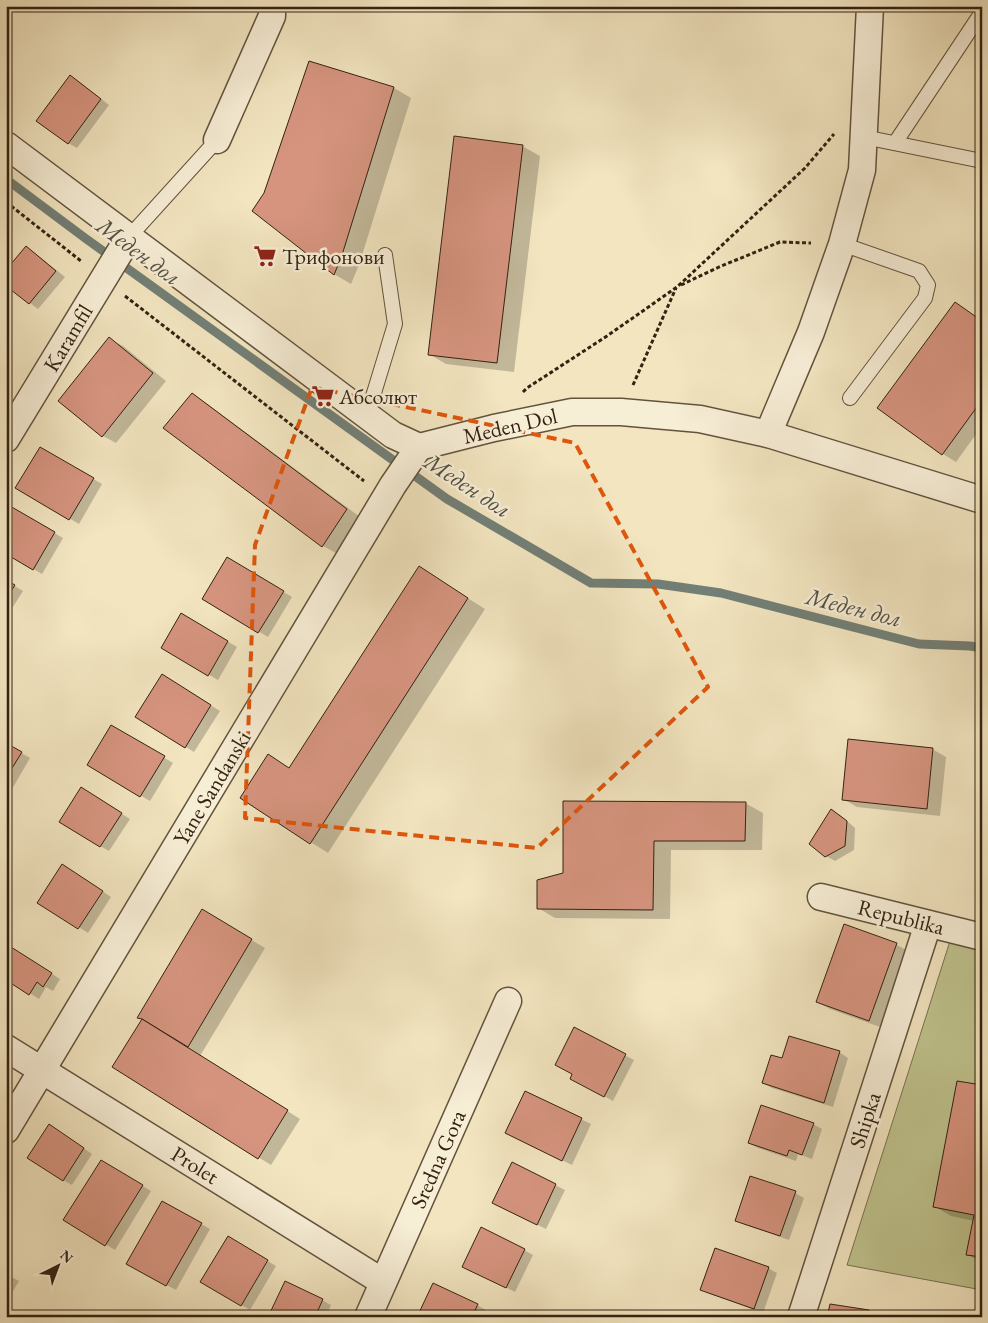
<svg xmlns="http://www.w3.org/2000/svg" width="988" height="1323" viewBox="0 0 988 1323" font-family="'EB Garamond',serif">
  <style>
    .green { fill: #bfc38e; stroke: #797250 }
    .shadow { fill: #0003 }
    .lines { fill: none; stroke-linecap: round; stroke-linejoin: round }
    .stream { stroke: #727f76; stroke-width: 9 }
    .building { fill: #d6947f; stroke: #321 }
    .service-casing { stroke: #63533d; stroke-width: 16 }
    .minor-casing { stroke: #63533d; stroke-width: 29 }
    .path { stroke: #321; stroke-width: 3; stroke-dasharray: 4 2.5; stroke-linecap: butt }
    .service { stroke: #f7eed6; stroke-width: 14 }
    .minor { stroke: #f7eed6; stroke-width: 26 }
    .marked { fill: none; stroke: #df560c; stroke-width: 4; stroke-dasharray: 10 6; stroke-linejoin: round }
    .labels { text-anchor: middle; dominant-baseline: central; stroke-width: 5; stroke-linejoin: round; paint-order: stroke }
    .poi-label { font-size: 22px; fill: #321; stroke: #f7eed6; text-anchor: start }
    .street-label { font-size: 22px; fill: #321; stroke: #f7eed6 }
    .water-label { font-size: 24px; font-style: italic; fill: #525043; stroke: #f7eed6 }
  </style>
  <rect width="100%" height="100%" fill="#f2e5c0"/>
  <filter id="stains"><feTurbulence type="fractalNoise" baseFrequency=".004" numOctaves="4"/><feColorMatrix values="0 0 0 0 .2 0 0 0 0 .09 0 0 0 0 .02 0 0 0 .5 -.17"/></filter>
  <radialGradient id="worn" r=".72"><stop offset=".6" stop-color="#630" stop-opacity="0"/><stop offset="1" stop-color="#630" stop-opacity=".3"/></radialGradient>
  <polygon class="green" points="950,941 982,949 982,1290 847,1265"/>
  <g class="shadow">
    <polygon points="310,62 394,88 411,98 359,265 351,284 334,274 254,211 266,193"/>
    <polygon points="70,77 79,82 109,105 77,148 68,143"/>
    <polygon points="522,146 540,156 514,372 446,364 429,354"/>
    <polygon points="26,248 35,253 65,277 38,309 30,303 6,284"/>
    <polygon points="955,303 982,321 982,426 956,462 943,454"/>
    <polygon points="109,339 123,346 166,381 116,443 103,436"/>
    <polygon points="6,364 12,368 6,377"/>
    <polygon points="193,395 206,403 360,517 336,553 323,546"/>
    <polygon points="40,448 102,484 79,524 17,488"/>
    <polygon points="11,508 63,538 42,574 6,553"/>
    <polygon points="228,559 292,597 268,637 204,599"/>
    <polygon points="436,578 485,609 328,853 241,798 268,755 290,769"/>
    <polygon points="6,581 23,591 6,618"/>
    <polygon points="182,615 237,647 218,680 163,648"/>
    <polygon points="171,681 220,711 194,752 137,717"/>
    <polygon points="112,726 173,763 150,801 89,765"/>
    <polygon points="6,744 30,758 8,796 6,795"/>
    <polygon points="932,749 946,757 940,816 857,807 843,799"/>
    <polygon points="90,794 130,819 109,851 100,846"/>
    <polygon points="745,803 763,813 762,850 671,850 670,919 555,918 538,908 564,874"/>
    <polygon points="831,810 840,815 855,828 854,850 835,861 826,856"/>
    <polygon points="72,871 111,897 88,933 39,902"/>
    <polygon points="202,911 265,948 200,1056 300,1119 271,1165 258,1157 143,1020 138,1018"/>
    <polygon points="845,925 897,945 910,952 883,1028 830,1009 817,1002"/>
    <polygon points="21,954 60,979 53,991 46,987 39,999 6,978"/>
    <polygon points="575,1029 634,1060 613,1101 580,1083 573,1074"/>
    <polygon points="839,1052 848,1058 833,1107 772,1088 763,1083"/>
    <polygon points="982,1086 982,1263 967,1254 974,1221 951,1216 934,1206"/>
    <polygon points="525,1092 591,1124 572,1165 506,1133"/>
    <polygon points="813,1124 822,1129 812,1159 798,1154 796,1161 758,1148 749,1143"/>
    <polygon points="58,1131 92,1154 72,1185 63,1180"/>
    <polygon points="101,1161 151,1191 115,1250 65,1219"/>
    <polygon points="513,1164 565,1190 546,1229 503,1208"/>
    <polygon points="795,1193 804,1198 789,1240 745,1225 736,1220"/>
    <polygon points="162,1202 210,1229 176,1290 128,1264"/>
    <polygon points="228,1237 276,1266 250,1310 202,1281"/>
    <polygon points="524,1250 533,1255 515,1292 472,1271"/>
    <polygon points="768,1268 777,1273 763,1313 710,1294 702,1289"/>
    <polygon points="6,1274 19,1281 6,1303"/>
    <polygon points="322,1300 331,1305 326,1317 269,1317"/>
    <polygon points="477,1305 486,1310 483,1317 418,1317"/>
    <polygon points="868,1312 877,1317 829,1317"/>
  </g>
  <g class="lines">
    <polyline class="stream" points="6,179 85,238 447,499 591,583 658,584 721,593 919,644 970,646 982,648"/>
  </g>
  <g class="building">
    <polygon points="309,61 394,87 342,255 334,275 252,211 264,193"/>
    <polygon points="70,75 101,99 68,144 36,121"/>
    <polygon points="454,136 523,145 497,363 428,355"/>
    <polygon points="26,246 56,271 29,304 6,286 6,270"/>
    <polygon points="955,302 982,321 982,400 942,455 877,408"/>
    <polygon points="109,337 153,373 102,437 58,401"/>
    <polygon points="192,393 347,509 322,547 163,428"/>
    <polygon points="40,447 94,478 69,520 15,488"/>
    <polygon points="10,506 55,532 33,570 6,554 6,513"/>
    <polygon points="227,557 284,591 258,633 202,599"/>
    <polygon points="419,566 468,598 310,844 240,798 268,754 289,768"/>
    <polygon points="6,580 15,585 6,599"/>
    <polygon points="181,613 228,641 208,676 161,648"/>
    <polygon points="162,674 211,705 185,748 135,717"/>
    <polygon points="111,725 165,756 140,797 87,765"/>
    <polygon points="848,739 933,748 927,809 842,800"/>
    <polygon points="6,743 22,752 6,778"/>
    <polygon points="81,787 122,813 100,847 59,822"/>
    <polygon points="563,801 746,802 745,841 654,841 653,910 537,909 537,880 563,873"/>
    <polygon points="831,809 847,821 845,846 825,857 809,844"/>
    <polygon points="62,864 103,891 78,929 37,903"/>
    <polygon points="202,909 252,939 188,1047 142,1019 137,1018"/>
    <polygon points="844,924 897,943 869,1021 816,1002"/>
    <polygon points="11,947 52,973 43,987 37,982 29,995 6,980 6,955"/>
    <polygon points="142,1019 288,1110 258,1159 112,1067"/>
    <polygon points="574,1027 626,1054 604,1097 570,1079 572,1074 555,1065"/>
    <polygon points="789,1036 840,1051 824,1103 762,1083 771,1055 782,1058"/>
    <polygon points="957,1081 982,1085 982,1257 966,1255 974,1215 933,1207"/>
    <polygon points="525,1091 582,1118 562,1161 505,1133"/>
    <polygon points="761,1105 814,1123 802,1155 789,1150 787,1156 748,1143"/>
    <polygon points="49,1124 84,1148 63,1181 27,1158"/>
    <polygon points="101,1160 143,1185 105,1246 63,1220"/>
    <polygon points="512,1162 556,1184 537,1225 492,1203"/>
    <polygon points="750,1176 796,1191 780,1236 735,1221"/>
    <polygon points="162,1201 202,1223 166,1286 126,1264"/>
    <polygon points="481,1227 525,1249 506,1288 462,1267"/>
    <polygon points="228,1236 268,1260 241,1306 200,1282"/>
    <polygon points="715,1248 769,1267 754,1309 700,1290"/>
    <polygon points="285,1281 323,1299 315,1317 268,1317"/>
    <polygon points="433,1283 478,1304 472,1317 417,1317"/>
    <polygon points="830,1304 869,1310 868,1317 827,1317"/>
  </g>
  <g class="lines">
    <defs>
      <g id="service">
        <polyline points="864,137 982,161"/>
        <polyline points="895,143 982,12"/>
        <polyline points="129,237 217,140"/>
        <polyline points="842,244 919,271 928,285 925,298 850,398"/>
        <polyline points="367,416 395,324 385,255"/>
      </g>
      <g id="minor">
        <polyline points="217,140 272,16 272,6"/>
        <polyline points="6,145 393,435 419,447 494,428 572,412 621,412 700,419 768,434 982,500"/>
        <polyline points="768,434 811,332 842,244 862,170 870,6"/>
        <polyline points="6,439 129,237"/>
        <polyline points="821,897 982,937"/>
        <polyline points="6,1048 383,1282"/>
        <polyline points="6,1130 393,485 419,447"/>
        <polyline points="368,1317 508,1001"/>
        <polyline points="801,1317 928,924"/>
      </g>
    </defs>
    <use href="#service" class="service-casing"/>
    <use href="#minor" class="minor-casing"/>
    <g class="path">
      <polyline points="6,202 81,261"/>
      <polyline points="681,285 719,267 780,242 811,243"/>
      <polyline points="125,296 364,481"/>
      <polyline points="633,385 676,288"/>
      <polyline points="523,392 527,388 607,336 677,287 805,168 834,134"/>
    </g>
    <use href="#service" class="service"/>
    <use href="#minor" class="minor"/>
  </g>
  <path class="marked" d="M312 387 575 443 708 687 537 848 245 818 255 545Z"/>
  <defs>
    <symbol id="supermarket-bare" viewBox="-9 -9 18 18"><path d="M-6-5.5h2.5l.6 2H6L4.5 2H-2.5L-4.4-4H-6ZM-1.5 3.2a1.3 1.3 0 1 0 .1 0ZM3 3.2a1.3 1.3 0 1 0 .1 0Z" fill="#8f2418" stroke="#f7eed6" stroke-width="2.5" paint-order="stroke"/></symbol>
  </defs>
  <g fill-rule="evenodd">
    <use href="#supermarket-bare" x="249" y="240" width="32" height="32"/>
    <use href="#supermarket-bare" x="307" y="380" width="32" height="32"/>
  </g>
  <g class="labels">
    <g class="poi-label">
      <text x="282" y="256">Трифонови</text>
      <text x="339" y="396">Абсолют</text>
    </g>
    <g class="street-label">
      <text transform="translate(68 338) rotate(-59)">Karamfil</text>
      <text transform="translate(510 426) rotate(-13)">Meden Dol</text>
      <text transform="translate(212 788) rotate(-59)">Yane Sandanski</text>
      <text transform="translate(901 917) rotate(14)">Republika</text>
      <text transform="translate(865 1120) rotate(-72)">Shipka</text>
      <text transform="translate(438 1159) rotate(-66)">Sredna Gora</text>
      <text transform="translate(195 1165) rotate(32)">Prolet</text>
    </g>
    <g class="water-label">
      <text transform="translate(139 251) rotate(36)">Меден дол</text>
      <text transform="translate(468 485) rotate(33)">Меден дол</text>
      <text transform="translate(854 607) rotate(14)">Меден дол</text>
    </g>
  </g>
  <rect width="988" height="1323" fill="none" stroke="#f2e5c0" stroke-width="25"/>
  <rect x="8" y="8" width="973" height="1308" fill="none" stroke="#321" stroke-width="2.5"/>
  <rect x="12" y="12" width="963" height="1298" fill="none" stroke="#321"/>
  <g transform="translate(58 1266) rotate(42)" stroke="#f7eed6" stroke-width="4" paint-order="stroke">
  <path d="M0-4L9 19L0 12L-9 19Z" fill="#332211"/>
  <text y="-8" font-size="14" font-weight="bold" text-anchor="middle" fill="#332211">N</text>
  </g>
  <rect width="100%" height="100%" filter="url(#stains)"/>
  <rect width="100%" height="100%" fill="url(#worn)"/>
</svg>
